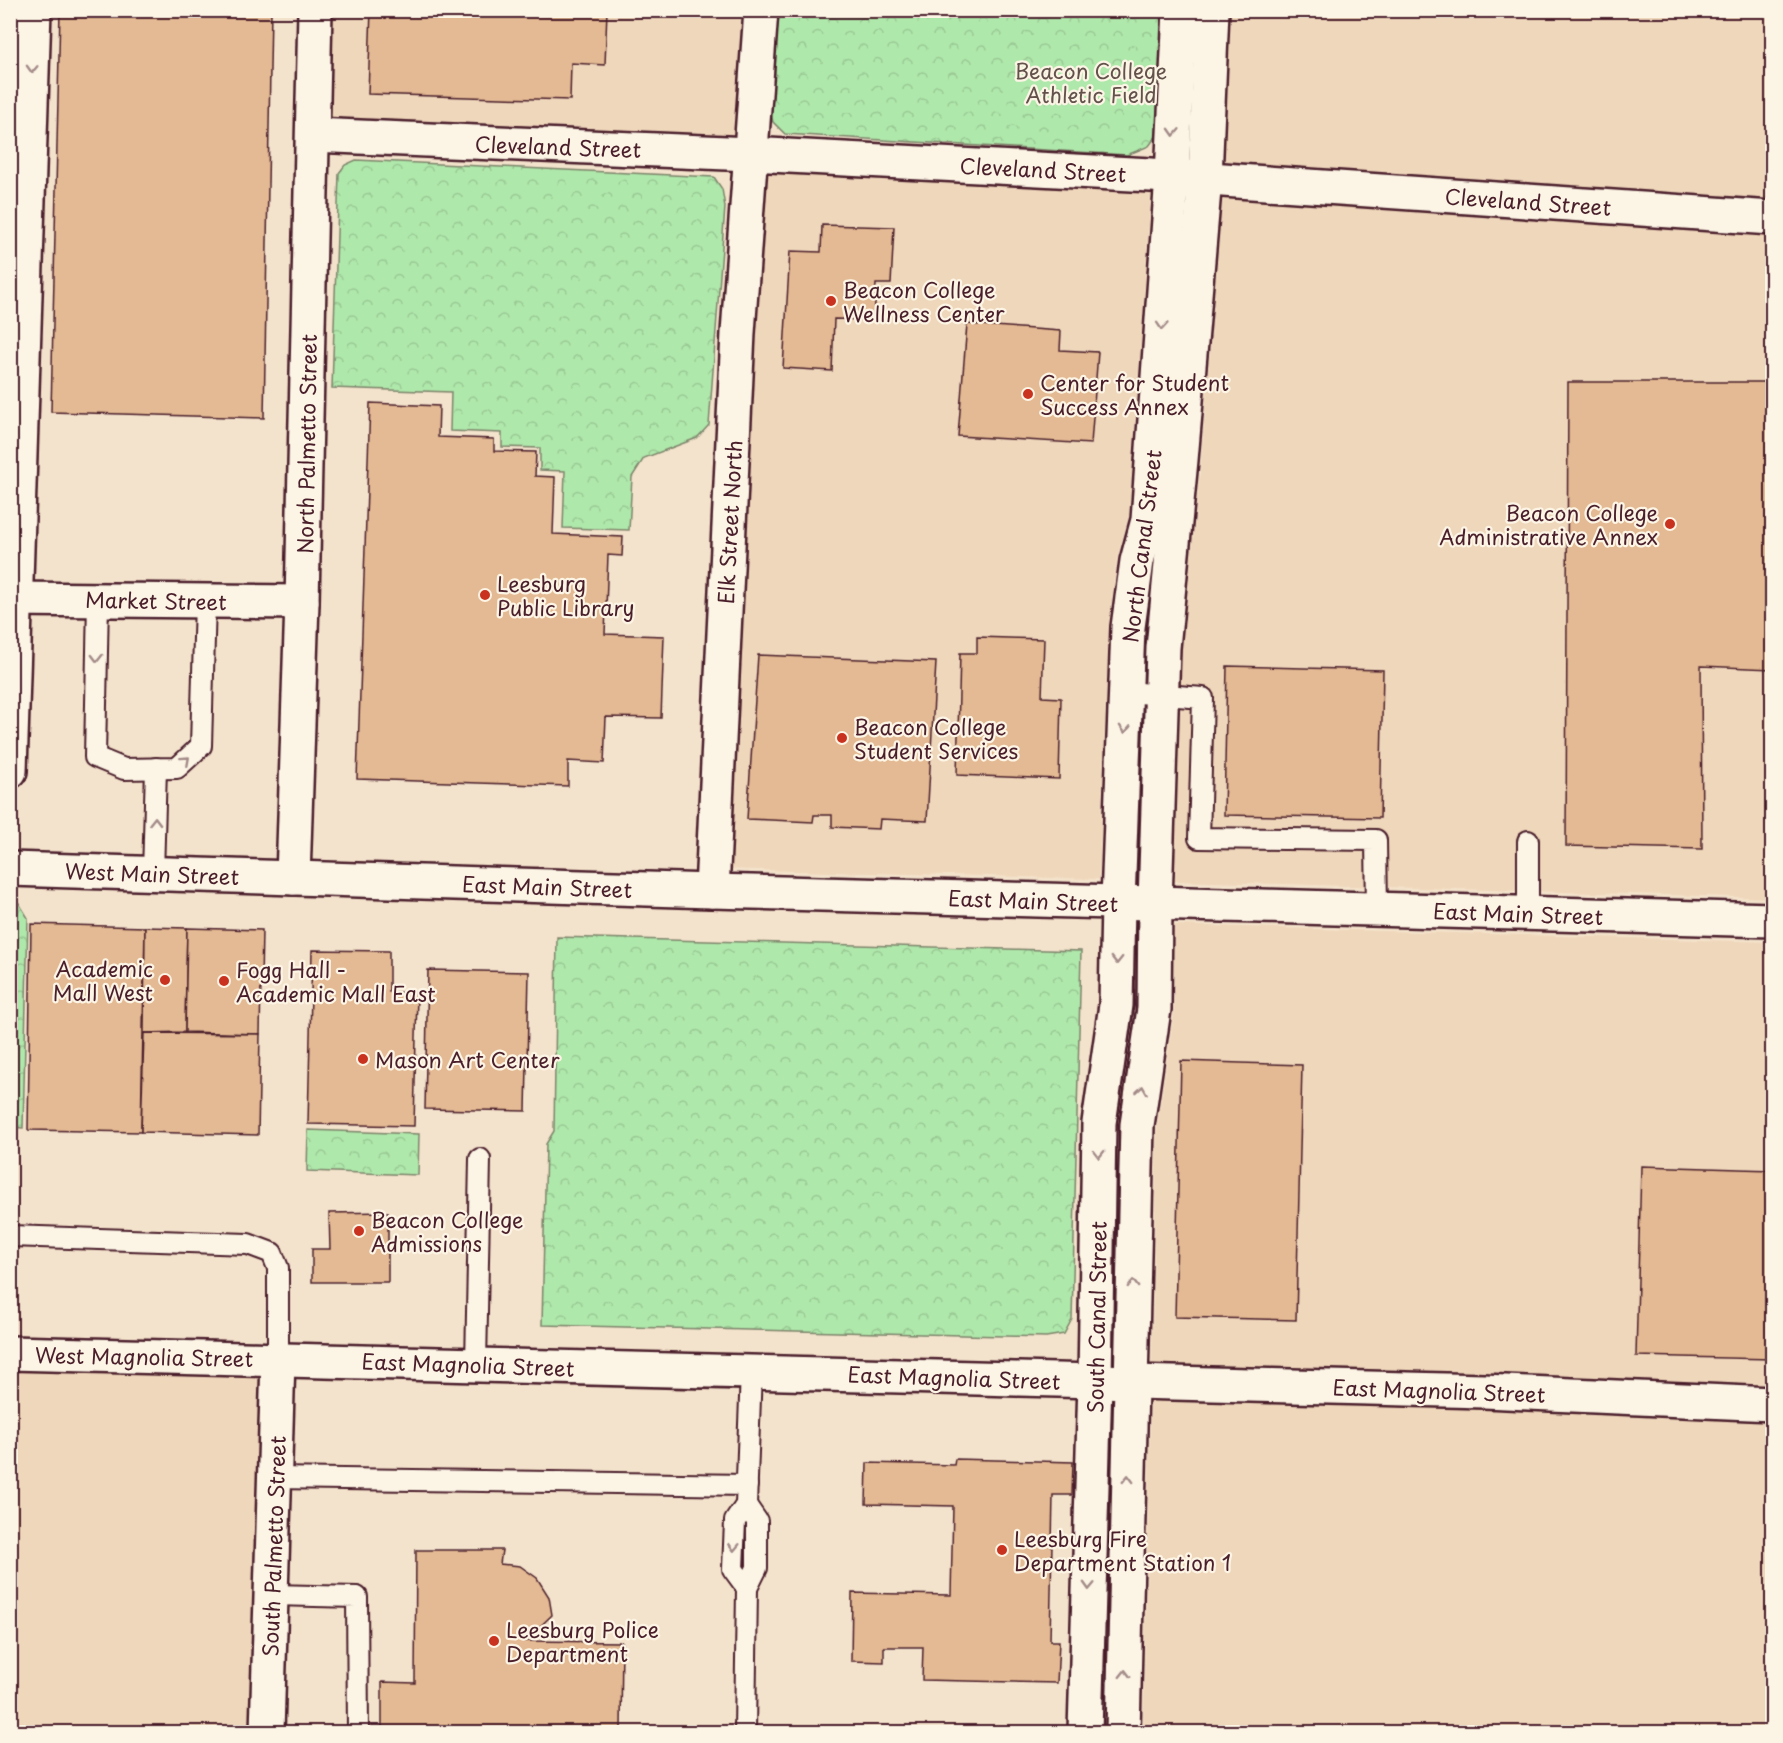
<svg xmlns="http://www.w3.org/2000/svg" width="1783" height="1743" viewBox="0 0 1783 1743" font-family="'Playpen Sans',sans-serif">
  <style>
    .built { fill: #efd7bb }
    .forest { fill: url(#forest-crowns); stroke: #7c846b; stroke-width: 1.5 }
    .building { fill: #e3ba93; stroke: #4a1f2b; stroke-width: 1.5 }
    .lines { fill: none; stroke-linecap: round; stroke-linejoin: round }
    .service-casing { stroke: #4a1f2b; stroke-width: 24 }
    .minor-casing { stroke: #4a1f2b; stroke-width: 38 }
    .tertiary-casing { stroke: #4a1f2b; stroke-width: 38 }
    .secondary-casing { stroke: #4a1f2b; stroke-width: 38 }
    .service { stroke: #fcf5e5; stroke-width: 20 }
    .minor { stroke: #fcf5e5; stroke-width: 33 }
    .tertiary { stroke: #fcf5e5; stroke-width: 33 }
    .secondary { stroke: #fcf5e5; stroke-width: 33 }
    .oneway { stroke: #a38a88 }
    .poi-dot { fill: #c8321e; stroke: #fcf5e5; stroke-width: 2 }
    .labels { text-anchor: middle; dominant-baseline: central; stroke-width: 4.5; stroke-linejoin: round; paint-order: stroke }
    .park-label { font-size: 21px; fill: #63514b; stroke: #fcf5e5 }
    .street-label { font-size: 21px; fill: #4a1f2b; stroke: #fcf5e5 }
    .poi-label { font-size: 21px; fill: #4a1f2b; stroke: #fcf5e5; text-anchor: start }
  </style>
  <defs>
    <pattern id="forest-crowns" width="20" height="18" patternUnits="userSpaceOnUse" patternTransform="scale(1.5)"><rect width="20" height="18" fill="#afe8ab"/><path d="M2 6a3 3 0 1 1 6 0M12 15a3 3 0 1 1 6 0" fill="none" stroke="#98c793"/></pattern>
  </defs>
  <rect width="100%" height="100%" fill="#f4e3cc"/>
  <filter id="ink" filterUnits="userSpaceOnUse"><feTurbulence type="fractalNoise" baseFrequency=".0167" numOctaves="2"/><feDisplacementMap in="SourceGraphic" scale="12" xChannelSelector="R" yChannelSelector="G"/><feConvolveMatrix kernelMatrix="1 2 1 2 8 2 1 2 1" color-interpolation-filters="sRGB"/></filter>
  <g filter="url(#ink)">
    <g class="built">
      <polygon points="759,10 759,132 774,148 1153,165 1129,515 1117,558 1109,624 1099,879 719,869 756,157 326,133 328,11"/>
      <polygon points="1231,11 1772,11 1772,898 1175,881 1182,649 1201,462 1224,179"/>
      <polygon points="1174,925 1772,942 1772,1732 1143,1732 1157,1127 1174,1013"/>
      <polygon points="10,1337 287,1351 277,1732 11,1732"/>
    </g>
    <g class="forest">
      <polygon points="775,11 1167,11 1160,131 1149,146 1127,155 785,134 773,122 769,107"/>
      <polygon points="356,160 714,177 722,189 725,207 709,425 697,438 644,458 632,477 629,530 563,528 565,471 540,470 540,448 502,447 502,433 450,431 451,392 332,388 339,173 345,165"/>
      <polygon points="11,898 19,903 28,918 23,1128 11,1127"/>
      <polygon points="557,937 1081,951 1072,1319 1064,1334 1046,1337 542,1325 546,1144 554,1131"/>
      <polygon points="308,1130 419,1134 418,1175 307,1171"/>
    </g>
    <g class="building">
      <polygon points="60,10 271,10 264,418 51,412"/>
      <polygon points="371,10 607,10 605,65 571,63 570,100 368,94"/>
      <polygon points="822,225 894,227 891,284 876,284 874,320 834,319 832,371 783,368 790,251 821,252"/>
      <polygon points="967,324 1061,331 1060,350 1098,352 1091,444 958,436"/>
      <polygon points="1568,382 1772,382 1772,669 1701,666 1702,849 1566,846"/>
      <polygon points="370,403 439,406 438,437 494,439 494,451 536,452 535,476 555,477 553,534 623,537 622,556 608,555 605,634 664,636 661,718 606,717 604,763 568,761 568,786 357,779"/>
      <polygon points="977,637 1044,639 1042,697 1061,698 1059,779 957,775 960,653 977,653"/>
      <polygon points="758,655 936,662 927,821 880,819 879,829 832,827 832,815 814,815 813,822 747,819"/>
      <polygon points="1227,666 1383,670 1380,818 1224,815"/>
      <polygon points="31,924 145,927 141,1132 28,1130"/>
      <polygon points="145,927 187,928 185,1032 144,1033"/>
      <polygon points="187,928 262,930 260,1034 185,1032"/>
      <polygon points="312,950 389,951 389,992 417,993 414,1126 308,1124"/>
      <polygon points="428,970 529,972 526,1111 425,1109"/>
      <polygon points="144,1033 260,1034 258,1135 141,1132"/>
      <polygon points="1181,1061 1302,1065 1296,1320 1175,1317"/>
      <polygon points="1641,1166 1772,1170 1772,1359 1636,1356"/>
      <polygon points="388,1212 388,1282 312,1282 312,1249 330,1249 329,1213"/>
      <polygon points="955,1459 1073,1462 1072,1495 1053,1495 1050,1641 1059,1641 1057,1683 922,1680 923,1647 884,1647 884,1662 851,1661 852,1593 951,1595 953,1506 866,1504 867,1463 954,1465"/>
      <polygon points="416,1550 502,1550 500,1564 520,1566 537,1578 549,1597 552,1615 525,1641 622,1642 621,1731 661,1732 382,1732 382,1682 415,1683"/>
    </g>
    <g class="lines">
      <defs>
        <g id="service">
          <polyline points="98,599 95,757 124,769 177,768 201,746 205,601"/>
          <polyline points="1127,692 1203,698 1199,838 1376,840 1377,909"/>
          <polyline points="153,873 156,768"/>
          <polyline points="1528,913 1528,841"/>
          <polyline points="10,1236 248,1244 272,1253 278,1268 278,1359"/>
          <polyline points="476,1364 480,1159"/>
          <polyline points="274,1478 747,1485"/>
          <polyline points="747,1588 733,1569 735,1521 746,1505 751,1371"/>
          <polyline points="272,1595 357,1597 358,1732"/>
          <polyline points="745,1732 747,1588 757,1568 757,1521 746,1505"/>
        </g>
        <g id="minor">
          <polyline points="313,135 750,154 1151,175 1772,218"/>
          <polyline points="10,599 302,602"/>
          <polyline points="10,771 34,10"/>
          <polyline points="293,878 302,602 315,10"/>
          <polyline points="712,891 738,333 761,10"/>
          <polyline points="10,1353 1484,1391 1772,1404"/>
          <polyline points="267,1732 278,1359"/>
        </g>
        <g id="tertiary">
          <polyline points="1085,1732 1095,1381 1099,1123 1116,1005 1118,902 1128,627 1137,561 1148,520 1172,176 1180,10"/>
          <polyline points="1123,1732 1137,1125 1154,1009 1155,903 1163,648 1181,460 1205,178 1212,10"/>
        </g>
        <polyline id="secondary" points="10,869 712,891 1772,920"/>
      </defs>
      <use href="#service" class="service-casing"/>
      <use href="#minor" class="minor-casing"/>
      <use href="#tertiary" class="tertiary-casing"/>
      <use href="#secondary" class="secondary-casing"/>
      <use href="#service" class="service"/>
      <use href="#minor" class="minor"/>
      <use href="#tertiary" class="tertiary"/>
      <use href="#secondary" class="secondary"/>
    </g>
    <defs><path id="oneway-chevron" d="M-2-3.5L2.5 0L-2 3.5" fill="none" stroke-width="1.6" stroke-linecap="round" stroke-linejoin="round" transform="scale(1.5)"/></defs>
    <g class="oneway">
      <use href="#oneway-chevron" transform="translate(32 69) rotate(92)"/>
      <use href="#oneway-chevron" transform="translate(1174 132) rotate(93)"/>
      <use href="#oneway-chevron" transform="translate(1162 326) rotate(94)"/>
      <use href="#oneway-chevron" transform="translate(97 658) rotate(91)"/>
      <use href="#oneway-chevron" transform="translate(1125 729) rotate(92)"/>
      <use href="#oneway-chevron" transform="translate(186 760) rotate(-42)"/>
      <use href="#oneway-chevron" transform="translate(155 821) rotate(-89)"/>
      <use href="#oneway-chevron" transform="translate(1117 960) rotate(91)"/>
      <use href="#oneway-chevron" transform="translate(1142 1090) rotate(-81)"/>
      <use href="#oneway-chevron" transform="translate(1099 1154) rotate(91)"/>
      <use href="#oneway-chevron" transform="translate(1133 1284) rotate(-89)"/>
      <use href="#oneway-chevron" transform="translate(1128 1479) rotate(-89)"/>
      <use href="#oneway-chevron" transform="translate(734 1547) rotate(92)"/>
      <use href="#oneway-chevron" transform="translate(1089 1586) rotate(92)"/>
      <use href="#oneway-chevron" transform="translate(1125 1674) rotate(-89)"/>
    </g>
  </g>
  <g class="poi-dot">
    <circle cx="831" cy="301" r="6"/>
    <circle cx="1028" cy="394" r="6"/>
    <circle cx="1670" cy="524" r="6"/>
    <circle cx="485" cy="595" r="6"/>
    <circle cx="842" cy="738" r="6"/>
    <circle cx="165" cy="980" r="6"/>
    <circle cx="224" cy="981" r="6"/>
    <circle cx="363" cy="1059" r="6"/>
    <circle cx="359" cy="1231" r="6"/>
    <circle cx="1002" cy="1550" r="6"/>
    <circle cx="494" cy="1641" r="6"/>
  </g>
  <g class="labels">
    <g class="park-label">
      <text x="1091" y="70">Beacon College<tspan x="1091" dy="24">Athletic Field</tspan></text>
    </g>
    <g class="street-label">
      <text transform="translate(558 146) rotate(2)">Cleveland Street</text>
      <text transform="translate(1043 169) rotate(3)">Cleveland Street</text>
      <text transform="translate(1528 201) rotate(4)">Cleveland Street</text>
      <text transform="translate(306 444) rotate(-89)">North Palmetto Street</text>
      <text transform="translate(729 522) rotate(-87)">Elk Street North</text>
      <text transform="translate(1141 546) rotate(-83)">North Canal Street</text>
      <text transform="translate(156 600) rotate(1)">Market Street</text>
      <text transform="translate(152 873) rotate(2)">West Main Street</text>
      <text transform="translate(547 886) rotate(2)">East Main Street</text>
      <text transform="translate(1033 900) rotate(2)">East Main Street</text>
      <text transform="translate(1518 913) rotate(2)">East Main Street</text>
      <text transform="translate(1096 1317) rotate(-89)">South Canal Street</text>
      <text transform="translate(144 1356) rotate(1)">West Magnolia Street</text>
      <text transform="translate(468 1364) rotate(2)">East Magnolia Street</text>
      <text transform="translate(954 1377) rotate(2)">East Magnolia Street</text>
      <text transform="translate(1439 1390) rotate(2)">East Magnolia Street</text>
      <text transform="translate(273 1546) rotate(-88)">South Palmetto Street</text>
    </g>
    <g class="poi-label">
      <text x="843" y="289">Beacon College<tspan x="843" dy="24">Wellness Center</tspan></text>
      <text x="1040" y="382">Center for Student<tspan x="1040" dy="24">Success Annex</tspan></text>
      <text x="1658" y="512" text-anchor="end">Beacon College<tspan x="1658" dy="24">Administrative Annex</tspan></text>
      <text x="497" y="583">Leesburg<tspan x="497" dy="24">Public Library</tspan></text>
      <text x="854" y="726">Beacon College<tspan x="854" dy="24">Student Services</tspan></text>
      <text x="153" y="968" text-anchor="end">Academic<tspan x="153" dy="24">Mall West</tspan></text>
      <text x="236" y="969">Fogg Hall -<tspan x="236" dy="24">Academic Mall East</tspan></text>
      <text x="375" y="1059">Mason Art Center</text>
      <text x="371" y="1219">Beacon College<tspan x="371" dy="24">Admissions</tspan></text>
      <text x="1014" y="1538">Leesburg Fire<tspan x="1014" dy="24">Department Station 1</tspan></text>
      <text x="506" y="1629">Leesburg Police<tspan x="506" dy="24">Department</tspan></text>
    </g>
  </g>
  <rect width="1783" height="1743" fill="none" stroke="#fcf5e5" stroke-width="36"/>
  <rect x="18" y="18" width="1747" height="1707" fill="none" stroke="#4a1f2b" stroke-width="2" filter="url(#ink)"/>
</svg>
